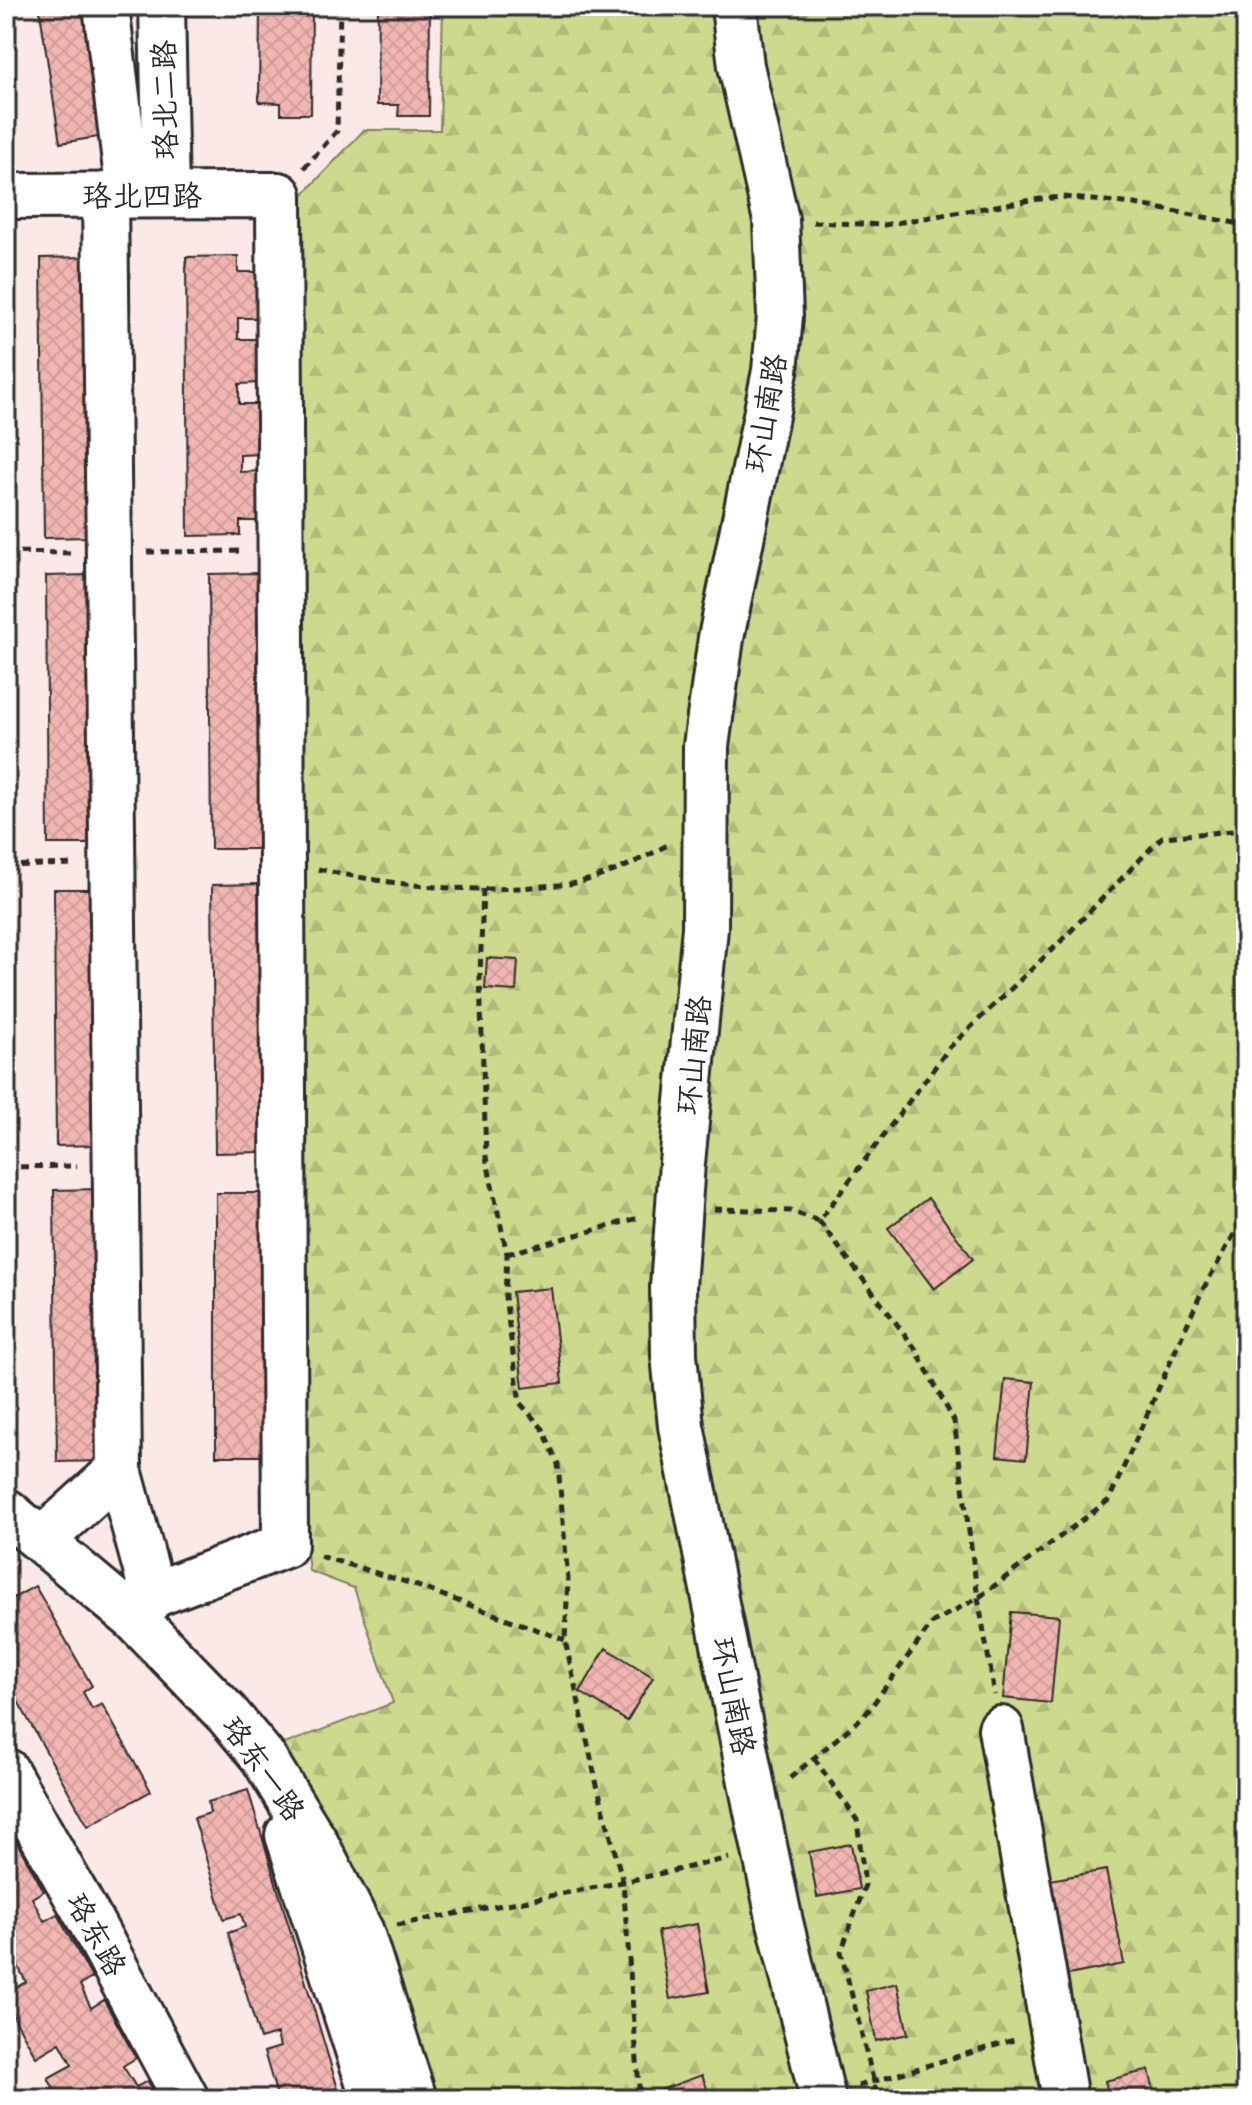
<svg xmlns="http://www.w3.org/2000/svg" width="1252" height="2105" viewBox="0 0 1252 2105" font-family="'Patrick Hand','LXGW WenKai TC',sans-serif">
  <style>
    .forest { fill: url(#forest-firs); stroke: #7c825c; stroke-width: 2 }
    .building { fill: url(#building-cross-hatch); stroke: #2b2b2b; stroke-width: 2 }
    .lines { fill: none; stroke-linecap: round; stroke-linejoin: round }
    .minor-casing { stroke: #2b2b2b; stroke-width: 50 }
    .path { stroke: #2b2b2b; stroke-width: 5; stroke-dasharray: 8 6; stroke-linecap: butt }
    .minor { stroke: #fff; stroke-width: 44 }
    .labels { text-anchor: middle; dominant-baseline: central; stroke-width: 8; stroke-linejoin: round; paint-order: stroke }
    .street-label { font-size: 30px; fill: #2b2b2b; stroke: #fff }
  </style>
  <defs>
    <pattern id="forest-firs" width="22" height="20" patternUnits="userSpaceOnUse" patternTransform="scale(2)"><rect width="22" height="20" fill="#cdd98c"/><path d="M5 1l3.5 6h-7zM16 11l3.5 6h-7z" fill="#b0ba79"/></pattern>
    <pattern id="building-cross-hatch" width="8" height="8" patternUnits="userSpaceOnUse" patternTransform="scale(2)"><rect width="8" height="8" fill="#f2b6b2"/><path d="M0 0l8 8M0 8l8-8" fill="none" stroke="#d09d99"/></pattern>
  </defs>
  <rect width="100%" height="100%" fill="#fbe9e8"/>
  <filter id="ink" filterUnits="userSpaceOnUse"><feTurbulence type="fractalNoise" baseFrequency=".0125" numOctaves="2"/><feDisplacementMap in="SourceGraphic" scale="16" xChannelSelector="R" yChannelSelector="G"/><feConvolveMatrix kernelMatrix="1 2 1 2 8 2 1 2 1" color-interpolation-filters="sRGB"/></filter>
  <g filter="url(#ink)">
    <polygon class="forest" points="443,6 1246,6 1246,2099 398,2099 344,1940 245,1759 393,1703 354,1588 309,1571 303,1518 297,201 364,130 440,130"/>
    <g class="building">
      <polygon points="39,6 86,6 105,136 60,143"/>
      <polygon points="260,6 312,6 311,114 281,114 281,103 259,102"/>
      <polygon points="378,6 430,6 429,116 398,116 399,105 377,105"/>
      <polygon points="238,256 238,272 259,272 260,318 238,318 238,339 259,339 260,383 239,384 239,404 260,404 261,454 240,455 240,472 261,471 261,521 240,521 240,535 188,536 186,257"/>
      <polygon points="87,257 90,537 44,538 41,258"/>
      <polygon points="258,573 260,849 211,849 209,574"/>
      <polygon points="89,575 91,844 48,844 46,576"/>
      <polygon points="260,884 263,1152 215,1153 212,885"/>
      <polygon points="54,889 97,889 100,1145 56,1146"/>
      <polygon points="487,958 518,960 516,991 485,989"/>
      <polygon points="100,1189 103,1461 57,1462 54,1190"/>
      <rect x="216" y="1193" width="50" height="263"/>
      <polygon points="928,1198 973,1259 934,1289 888,1228"/>
      <polygon points="551,1288 562,1383 523,1388 512,1292"/>
      <polygon points="1005,1379 1034,1382 1026,1459 997,1456"/>
      <polygon points="35,1586 92,1686 83,1692 92,1709 102,1704 151,1791 88,1826 6,1680 6,1602"/>
      <polygon points="1011,1612 1059,1616 1051,1703 1003,1698"/>
      <polygon points="606,1648 653,1677 627,1721 580,1692"/>
      <polygon points="248,1790 341,2099 278,2099 264,2052 280,2047 277,2034 260,2039 228,1933 245,1927 241,1914 224,1919 194,1818 210,1813 208,1802"/>
      <polygon points="6,1823 44,1891 32,1898 44,1921 57,1914 92,1978 80,1985 91,2008 104,2000 136,2058 123,2066 136,2087 148,2081 158,2099 59,2099 48,2078 72,2065 60,2043 36,2057 6,2003 6,1993 26,1982 15,1960 6,1965"/>
      <polygon points="851,1844 859,1889 817,1897 809,1852"/>
      <polygon points="1106,1870 1124,1964 1068,1975 1050,1880"/>
      <polygon points="697,1924 709,1992 670,1999 658,1931"/>
      <polygon points="897,1983 908,2034 876,2041 866,1991"/>
      <polygon points="1149,2070 1156,2099 1110,2099 1105,2081"/>
      <polygon points="702,2075 711,2099 654,2099 652,2093"/>
    </g>
    <g class="lines">
      <defs>
        <g id="minor">
          <polyline points="106,6 129,195"/>
          <polyline points="162,6 166,195"/>
          <polyline points="734,6 741,66 776,220 780,316 775,371 721,638 706,746 705,928 682,1163 673,1287 674,1355 681,1426 756,1807 780,1922 823,2099"/>
          <polyline points="105,195 119,1470 153,1595 135,1618"/>
          <polyline points="6,196 279,195 285,1545 153,1595"/>
          <polyline points="6,1511 135,1619 227,1714 263,1757 315,1842 361,1932 414,2099"/>
          <polyline points="42,1540 119,1470"/>
          <polyline points="1001,1729 1065,2099"/>
          <polyline points="6,1771 91,1922 186,2099"/>
          <polyline points="288,1835 374,2099"/>
        </g>
      </defs>
      <use href="#minor" class="minor-casing"/>
      <g class="path">
        <polyline points="304,168 337,131 340,6"/>
        <polyline points="813,222 884,225 1031,200 1062,197 1135,204 1246,225"/>
        <polyline points="6,552 73,553"/>
        <polyline points="147,552 245,551"/>
        <polyline points="6,866 75,864"/>
        <path d="M318 869C391 885 468 894 543 886 555 885 568 885 580 882 612 874 641 860 669 844"/>
        <polyline points="483,889 480,977 486,1157 507,1254 505,1297 520,1403 543,1429 558,1464 568,1580 565,1640 596,1781 623,1882 640,2099"/>
        <polyline points="6,1167 77,1166"/>
        <polyline points="714,1209 791,1211 819,1221 950,1047 1058,944 1162,837 1246,830"/>
        <polyline points="819,1221 915,1348 954,1421 978,1598 995,1695"/>
        <polyline points="507,1254 642,1217"/>
        <polyline points="320,1556 409,1583 565,1640"/>
        <polyline points="814,1758 857,1820 865,1885 841,1952 878,2099"/>
        <polyline points="790,1778 865,1715 933,1622 978,1598 1109,1500 1202,1291 1246,1213"/>
        <polyline points="397,1925 623,1882 729,1858"/>
        <polyline points="858,2086 1017,2039"/>
      </g>
      <use href="#minor" class="minor"/>
    </g>
  </g>
  <g class="labels">
    <g class="street-label">
      <text transform="translate(164 100) rotate(-91)">珞北二路</text>
      <text x="142" y="195">珞北四路</text>
      <text transform="translate(765 413) rotate(-80)">环山南路</text>
      <text transform="translate(693 1055) rotate(-84)">环山南路</text>
      <text transform="translate(734 1696) rotate(79)">环山南路</text>
      <text transform="translate(264 1768) rotate(55)">珞东一路</text>
      <text transform="translate(97 1934) rotate(61)">珞东路</text>
    </g>
  </g>
  <rect width="1252" height="2105" fill="none" stroke="#fff" stroke-width="32"/>
  <rect x="16" y="16" width="1220" height="2073" fill="none" stroke="#2b2b2b" stroke-width="3" filter="url(#ink)"/>
</svg>
